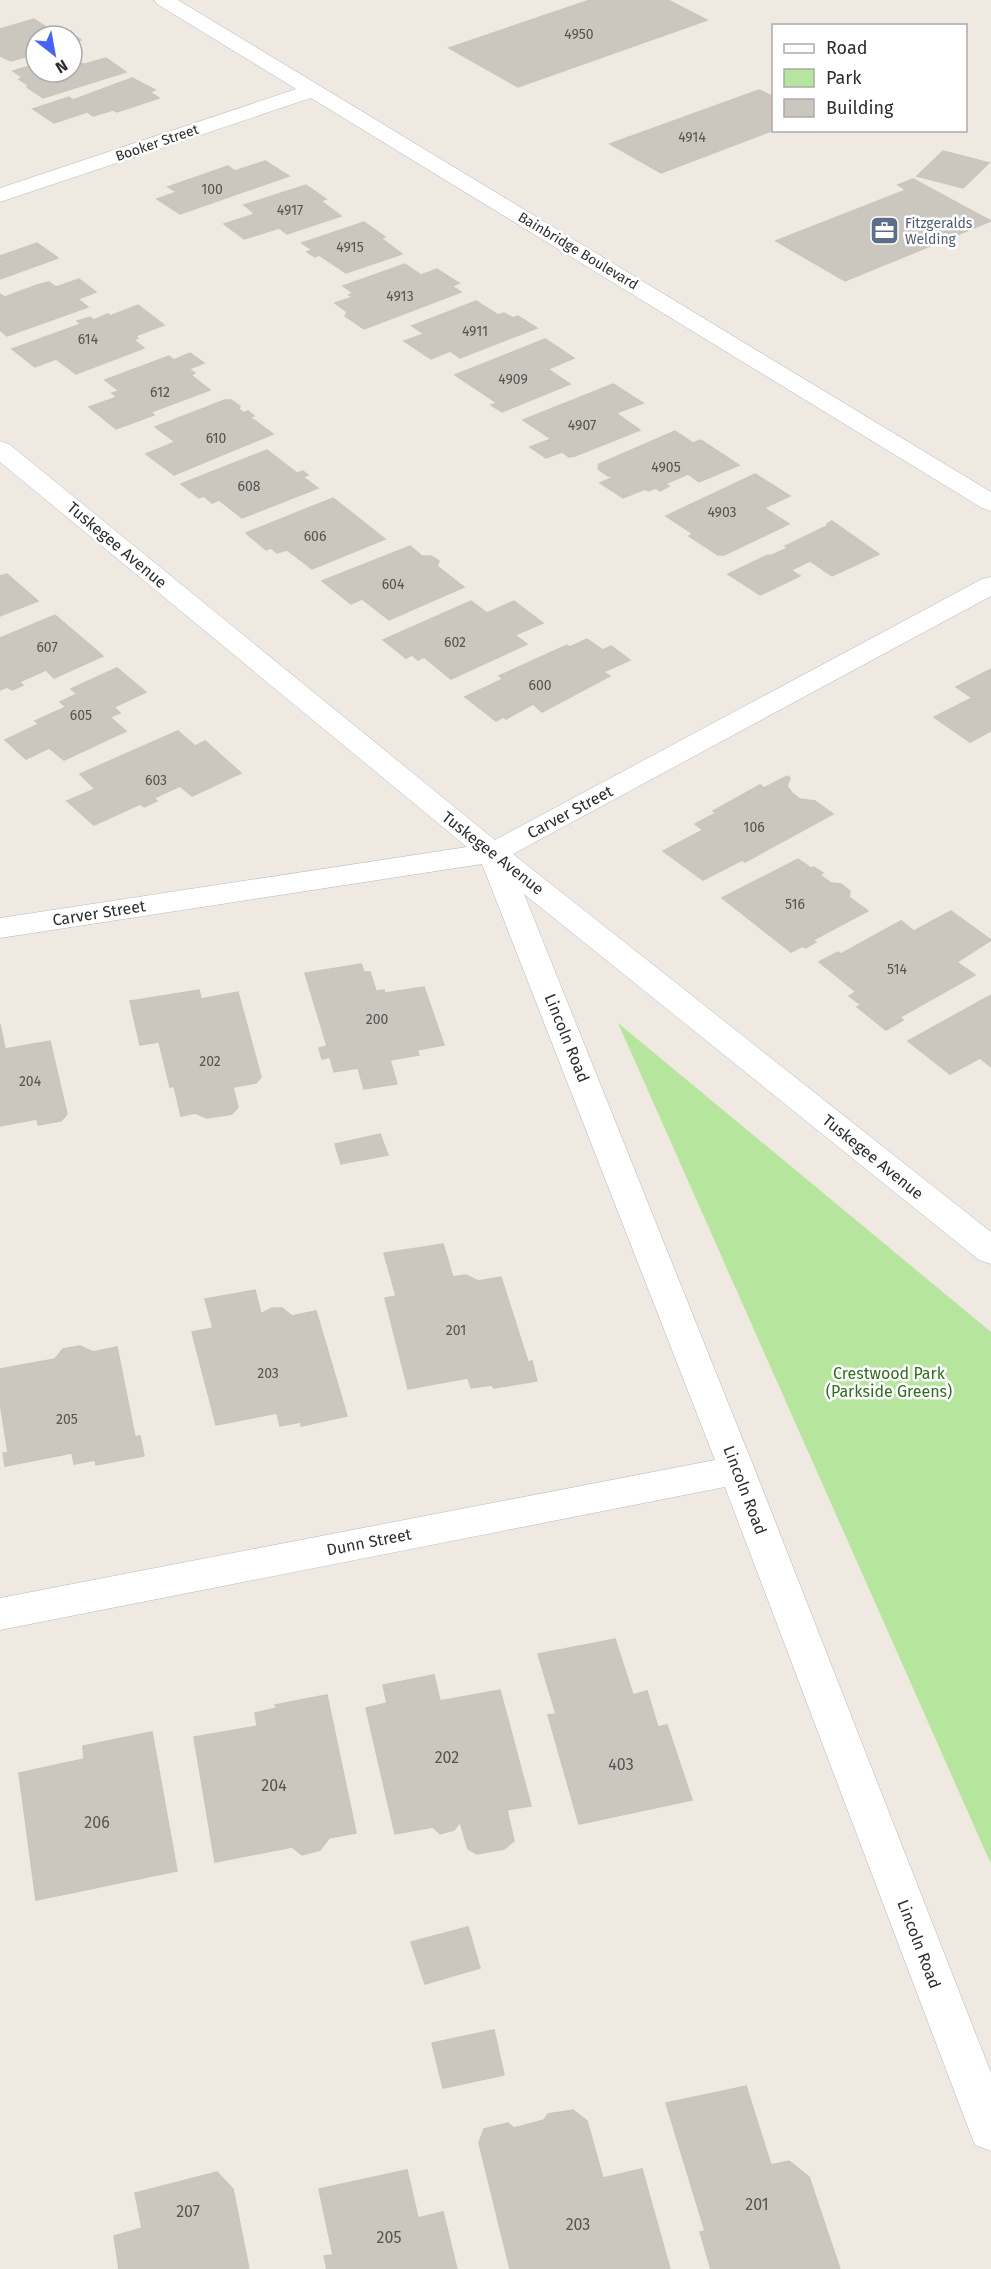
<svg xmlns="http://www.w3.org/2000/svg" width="991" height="2269" viewBox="0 0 991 2269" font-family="'Fira Sans',sans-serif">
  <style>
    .green { fill: #b6e59e }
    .building { fill: #cbc7bf; stroke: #cbc5ba; stroke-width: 1.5 }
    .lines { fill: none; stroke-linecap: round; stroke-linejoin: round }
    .street-casing { stroke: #b4b7c1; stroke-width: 1 }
    .secondary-casing { stroke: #b4b7c1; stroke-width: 1 }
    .street { fill: #fff; fill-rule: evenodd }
    .secondary { fill: #fff; fill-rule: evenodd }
    .labels { text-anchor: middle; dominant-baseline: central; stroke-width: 5; stroke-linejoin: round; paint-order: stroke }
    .number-label { font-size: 14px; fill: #555452 }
    .far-street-label { font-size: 14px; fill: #2e2e2e; stroke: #fff }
    .far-service-label { font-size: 14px; fill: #4e5e75; stroke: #fff; text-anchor: start }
    .street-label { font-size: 16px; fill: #2e2e2e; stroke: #fff }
    .park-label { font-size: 16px; fill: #2c6e1b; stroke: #fff }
    .near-number-label { font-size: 16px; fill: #555452 }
  </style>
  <rect width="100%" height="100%" fill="#efe9e1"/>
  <polygon class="green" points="618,1023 991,1332 991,1864"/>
  <g class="building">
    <polygon points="590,0 668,0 707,20 518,87 449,48"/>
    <polygon points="34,19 52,31 60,29 65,32 69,31 81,40 72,43 72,36 36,36 36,54 11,61 0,56 0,29"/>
    <polygon points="106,58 126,72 43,98 27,87 29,86 19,79 23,78 13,71 36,64 36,72 72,72 72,63 85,64"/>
    <polygon points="132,78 155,90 150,92 159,98 117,112 113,110 93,116 87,112 54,123 33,109 69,97 73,100"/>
    <polygon points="759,90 774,97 774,130 661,173 610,144"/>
    <polygon points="943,151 989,163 963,188 917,176"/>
    <polygon points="265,161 289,176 180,214 157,199 177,192 168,187 228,166 235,171"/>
    <polygon points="913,179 991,221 845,281 776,241 906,190 898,185"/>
    <polygon points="306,185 326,199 321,201 341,216 287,234 279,228 244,239 224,224 255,214 244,205"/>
    <polygon points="364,222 385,237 381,238 402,254 346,273 319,255 315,257 307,252 312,250 302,243"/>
    <polygon points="37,243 58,258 0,279 0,260 2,259 0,256"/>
    <polygon points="405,264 421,275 437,269 459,283 452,286 461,292 364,329 345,316 347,312 335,303 353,297 349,295 353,293 343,286"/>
    <polygon points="79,279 96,292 78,299 88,307 7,336 0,330 0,294 5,297 37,285 49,282 56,287"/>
    <polygon points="476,301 498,315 504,313 513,318 518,316 537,328 460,358 450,351 431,359 404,341 424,334 412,326"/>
    <polygon points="138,305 164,325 135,336 138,338 134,340 144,348 76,374 56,359 35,367 12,349 81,324 77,321 90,317 94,320 108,314 110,316"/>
    <polygon points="545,339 574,358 548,369 570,384 502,412 491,405 497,403 455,375"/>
    <polygon points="190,353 204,363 189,369 195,373 191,375 210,390 151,412 154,415 116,429 89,407 117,397 112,393 119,391 105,380 169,356 174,360"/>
    <polygon points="613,384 643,403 616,413 640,430 575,456 569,457 562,452 546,458 530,447 551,439 523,420"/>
    <polygon points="225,400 231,400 240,406 239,409 244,413 248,411 254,416 250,417 273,434 174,475 146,454 175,442 155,427"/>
    <polygon points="675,431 693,443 701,440 739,465 699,482 688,474 665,484 669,486 660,491 656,488 648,491 645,489 623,498 600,483 616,476 608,476 598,469 599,464"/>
    <polygon points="267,450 297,473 303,471 308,475 303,477 318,488 242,518 219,500 212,503 204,496 199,498 181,484"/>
    <polygon points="755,474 790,496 764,508 789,524 724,555 718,555 689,536 693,534 666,516"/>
    <polygon points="333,498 385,539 312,569 287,550 277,553 271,548 266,550 246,533"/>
    <polygon points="832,521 879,554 832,576 810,561 791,570 800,576 760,595 728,574 768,555 770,556 788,548 785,546 829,525 827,524"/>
    <polygon points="410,546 422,556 431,556 439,561 437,566 464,587 389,620 362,599 351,604 322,581"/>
    <polygon points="7,574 38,601 0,616 0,576"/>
    <polygon points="471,601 487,613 514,601 543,623 515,635 527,644 451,679 424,657 418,660 412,655 406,658 383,640"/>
    <polygon points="55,615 103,656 54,678 46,670 19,682 23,685 12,690 7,687 0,690 0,638"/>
    <polygon points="587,639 603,650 611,646 630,660 603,672 610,676 542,712 533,704 506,719 503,717 496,721 465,697 503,679 499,676 567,645 570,647"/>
    <polygon points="117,668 146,692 114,707 120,713 110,717 126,731 64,760 49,748 26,759 5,740 39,724 35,721 66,707 60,702 77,694 71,689"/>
    <polygon points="991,669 991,731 970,742 934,717 972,698 956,687"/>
    <polygon points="178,731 195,746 205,741 241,773 192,796 180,786 154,798 157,801 144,807 140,804 94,825 67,801 95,789 80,774"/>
    <polygon points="787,776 790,778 787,786 792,793 800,799 815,801 833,814 745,862 742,860 703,880 663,851 703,830 695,824 716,813 713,811 760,785 764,788"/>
    <polygon points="798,859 811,868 814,867 823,873 820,875 831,883 841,884 850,891 849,897 868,911 813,940 816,942 805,948 803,946 791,952 722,898"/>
    <polygon points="951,911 991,940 957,962 975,975 900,1017 903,1020 886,1030 857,1007 861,1005 849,996 856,992 819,962 838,952 841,954 901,921 914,931"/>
    <polygon points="361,964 364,972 370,972 376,991 384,990 385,993 424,987 444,1045 417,1050 419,1055 390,1060 397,1084 364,1089 358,1068 334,1072 330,1057 322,1059 319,1048 327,1046 305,973"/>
    <polygon points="199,990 201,999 238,992 261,1077 256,1083 233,1087 238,1107 232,1114 207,1118 195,1113 181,1116 174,1086 170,1087 159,1042 140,1045 130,1001"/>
    <polygon points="991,995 991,1067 980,1058 950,1074 908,1041"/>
    <polygon points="0,1024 5,1049 50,1041 67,1114 61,1121 38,1125 37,1119 0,1126"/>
    <polygon points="380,1134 388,1155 341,1164 335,1144"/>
    <polygon points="443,1244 453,1277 466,1275 478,1281 501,1277 528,1362 532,1361 537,1381 494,1388 492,1385 471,1388 468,1378 408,1389 385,1298 396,1296 384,1253"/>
    <polygon points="255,1290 261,1314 272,1308 282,1308 292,1316 316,1311 347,1416 301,1426 301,1422 280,1426 277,1413 216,1425 192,1332 213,1328 205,1299"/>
    <polygon points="80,1346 93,1352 117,1347 135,1437 140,1436 144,1456 96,1465 95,1460 74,1464 72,1453 5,1466 3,1453 8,1453 0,1402 0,1369 55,1359 63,1349"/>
    <polygon points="615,1639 633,1695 647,1691 658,1727 667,1725 692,1800 579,1824 548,1715 556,1714 538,1654"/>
    <polygon points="434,1675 440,1701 500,1690 531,1806 507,1810 514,1841 504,1849 477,1854 468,1849 460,1822 454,1830 440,1834 433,1827 395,1834 366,1708 387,1703 383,1685"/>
    <polygon points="327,1695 356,1833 329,1838 320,1850 302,1855 292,1847 215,1862 194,1737 257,1726 255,1713 277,1708 275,1705"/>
    <polygon points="152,1732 177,1871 36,1900 19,1773 84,1759 83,1746"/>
    <polygon points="468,1927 480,1968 425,1984 411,1942"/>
    <polygon points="494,2030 504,2075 443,2088 432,2043"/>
    <polygon points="746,2086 771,2165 789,2161 809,2177 840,2269 711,2269 700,2232 705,2231 666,2103"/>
    <polygon points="573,2110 587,2121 603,2178 642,2169 670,2269 510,2269 479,2143 484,2129 508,2123 514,2128 544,2120 548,2114"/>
    <polygon points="407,2170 418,2218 443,2212 457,2269 327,2269 324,2256 333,2255 319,2189"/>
    <polygon points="217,2172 233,2189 249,2269 119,2269 114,2236 142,2228 135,2193"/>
  </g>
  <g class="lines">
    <defs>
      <polygon id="street" points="0,441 9,444 495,840 982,579 991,577 991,596 513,854 991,1232 991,1264 979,1260 524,894 755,1470 991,2073 991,2151 975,2145 969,2130 725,1487 0,1630 0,1598 715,1460 482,864 0,938 0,918 467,847 0,462"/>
      <polygon id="secondary" points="154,0 178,0 991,492 991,511 982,508 311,98 0,202 0,188 296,89 157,4"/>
    </defs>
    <use href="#street" class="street-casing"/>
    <use href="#secondary" class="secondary-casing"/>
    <use href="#street" class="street"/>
    <use href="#secondary" class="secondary"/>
  </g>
  <defs>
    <symbol id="office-square" viewBox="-11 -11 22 22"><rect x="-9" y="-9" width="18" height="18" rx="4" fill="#5c6f8a" stroke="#fff"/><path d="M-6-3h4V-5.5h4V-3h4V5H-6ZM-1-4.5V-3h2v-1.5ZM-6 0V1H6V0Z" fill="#fff"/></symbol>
  </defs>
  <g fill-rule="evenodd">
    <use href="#office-square" x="868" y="214" width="33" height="33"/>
  </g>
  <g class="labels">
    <g class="number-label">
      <text x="579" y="34">4950</text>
      <text x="692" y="137">4914</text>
      <text x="212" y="189">100</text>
      <text x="290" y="210">4917</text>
      <text x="350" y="247">4915</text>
      <text x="400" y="296">4913</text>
      <text x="475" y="331">4911</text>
      <text x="88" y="339">614</text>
      <text x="513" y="379">4909</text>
      <text x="160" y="392">612</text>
      <text x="582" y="425">4907</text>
      <text x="216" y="438">610</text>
      <text x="666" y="467">4905</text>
      <text x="249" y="486">608</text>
      <text x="722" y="512">4903</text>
      <text x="315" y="536">606</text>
      <text x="393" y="584">604</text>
      <text x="455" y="642">602</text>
      <text x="47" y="647">607</text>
      <text x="540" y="685">600</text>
      <text x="81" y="715">605</text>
      <text x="156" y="780">603</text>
      <text x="754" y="827">106</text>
      <text x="795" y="904">516</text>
      <text x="897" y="969">514</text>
      <text x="377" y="1019">200</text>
      <text x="210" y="1061">202</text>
      <text x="30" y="1081">204</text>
      <text x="456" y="1330">201</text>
      <text x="268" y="1373">203</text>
      <text x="67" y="1419">205</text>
    </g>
    <g class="far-street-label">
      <text transform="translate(157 143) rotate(-19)">Booker Street</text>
      <text transform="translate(578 251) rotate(31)">Bainbridge Boulevard</text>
    </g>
    <g class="far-service-label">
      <text x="905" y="223">Fitzgeralds<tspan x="905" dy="16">Welding</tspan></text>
    </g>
    <g class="street-label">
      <text transform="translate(117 545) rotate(40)">Tuskegee Avenue</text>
      <text transform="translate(570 812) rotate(-28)">Carver Street</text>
      <text transform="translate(493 853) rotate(38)">Tuskegee Avenue</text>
      <text transform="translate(99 913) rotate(-9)">Carver Street</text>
      <text transform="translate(567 1038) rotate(68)">Lincoln Road</text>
      <text transform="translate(873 1157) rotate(39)">Tuskegee Avenue</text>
      <text transform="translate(745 1490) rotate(69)">Lincoln Road</text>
      <text transform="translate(369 1542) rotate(-11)">Dunn Street</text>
      <text transform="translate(919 1944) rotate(69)">Lincoln Road</text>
    </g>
    <g class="park-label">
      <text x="889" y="1373">Crestwood Park<tspan x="889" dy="18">(Parkside Greens)</tspan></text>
    </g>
    <g class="near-number-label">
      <text x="447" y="1757">202</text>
      <text x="621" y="1764">403</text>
      <text x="274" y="1785">204</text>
      <text x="97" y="1822">206</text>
      <text x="757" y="2204">201</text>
      <text x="188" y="2211">207</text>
      <text x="578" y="2224">203</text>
      <text x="389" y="2237">205</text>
    </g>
  </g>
  <rect x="772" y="24" width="195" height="108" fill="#ffffff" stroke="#ababab" stroke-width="1.5"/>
  <rect x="784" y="44" width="30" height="9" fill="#ffffff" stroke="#ababab" stroke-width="1.5"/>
  <text x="826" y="54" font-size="18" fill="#2e2e2e">Road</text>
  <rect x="784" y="69" width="30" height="18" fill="#b6e59e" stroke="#ababab" stroke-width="1.5"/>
  <text x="826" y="84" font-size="18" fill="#2e2e2e">Park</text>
  <rect x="784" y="99" width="30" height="18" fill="#cbc7bf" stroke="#ababab" stroke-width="1.5"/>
  <text x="826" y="114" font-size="18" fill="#2e2e2e">Building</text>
  <g transform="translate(54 54) rotate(149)"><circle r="28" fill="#ffffff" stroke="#ababab" stroke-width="1.5"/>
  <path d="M0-4.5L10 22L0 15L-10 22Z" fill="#4264fb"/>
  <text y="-9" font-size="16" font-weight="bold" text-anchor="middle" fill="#2e2e2e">N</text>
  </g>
</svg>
